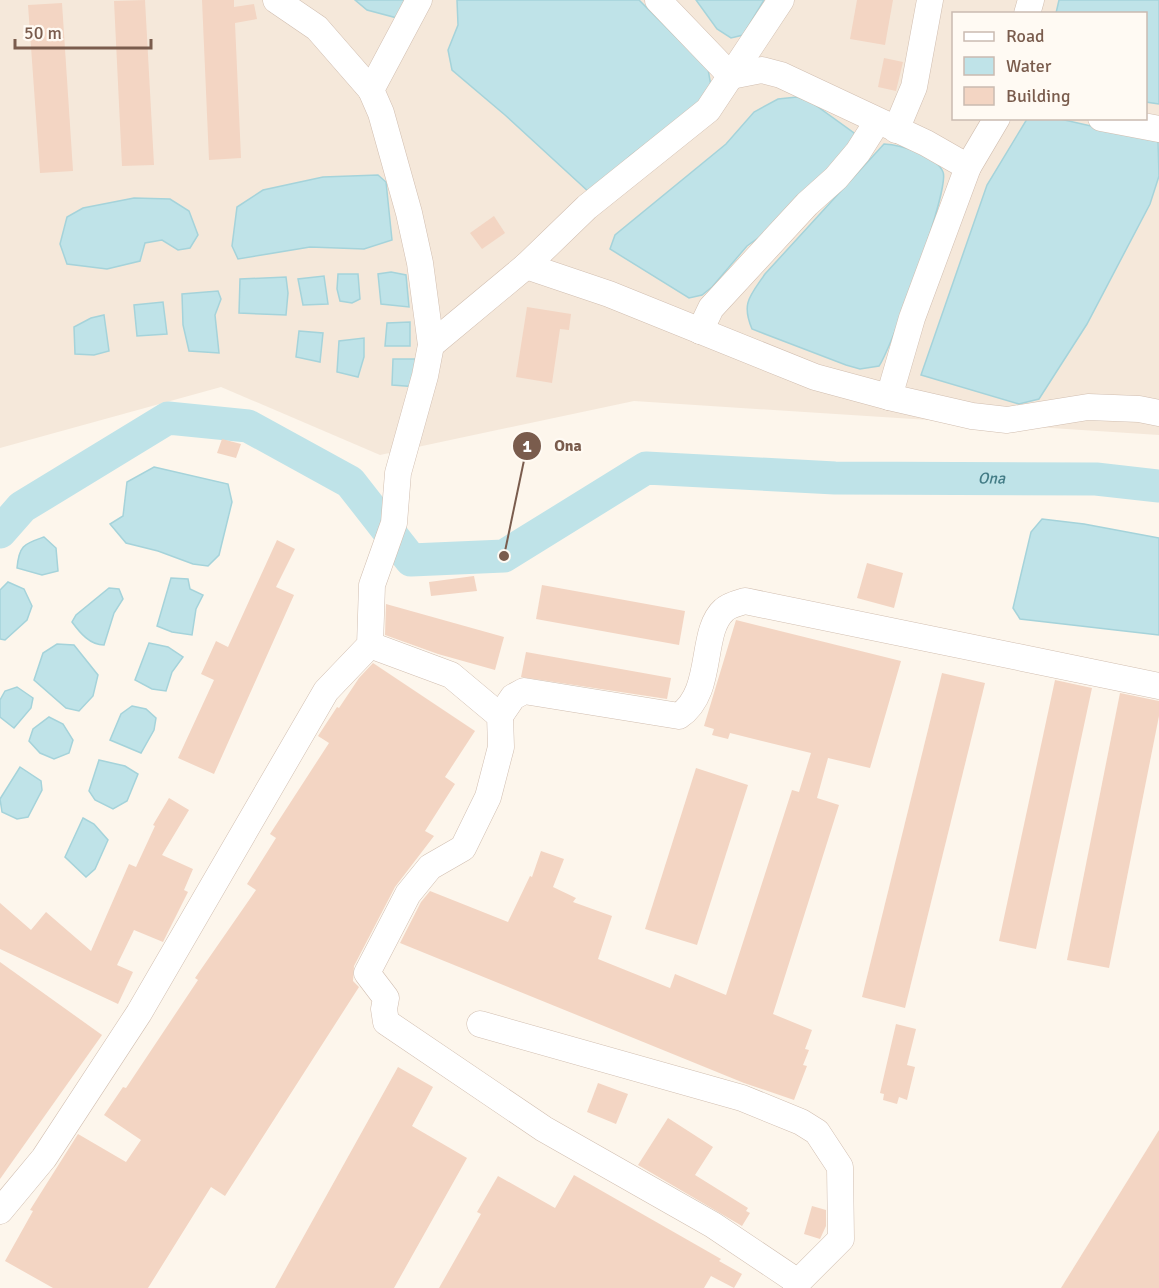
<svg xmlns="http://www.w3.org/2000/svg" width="1159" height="1288" viewBox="0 0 1159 1288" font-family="Signika,sans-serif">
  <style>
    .residential { fill: #f5e8da; fill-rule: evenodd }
    .water { fill: #bfe3e8; stroke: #a5d3da; stroke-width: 1.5 }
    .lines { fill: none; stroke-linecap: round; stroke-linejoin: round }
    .river { stroke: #bfe3e8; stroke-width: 33 }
    .building { fill: #f3d5c3 }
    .minor-casing { stroke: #d1beb0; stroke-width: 27 }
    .minor { stroke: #fff; stroke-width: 26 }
    .labels { text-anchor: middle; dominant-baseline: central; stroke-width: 4.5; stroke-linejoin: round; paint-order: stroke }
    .water-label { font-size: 16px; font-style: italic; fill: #437c86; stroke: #fffaf3 }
    .leader { fill: none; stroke: #7a5c4d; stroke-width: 2 }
    .callout-dot { fill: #7a5c4d; stroke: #fffaf3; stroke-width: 2 }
    .mark-label { font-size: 18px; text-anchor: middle; font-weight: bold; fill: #fff }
    .callout-label { font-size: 16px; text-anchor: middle; font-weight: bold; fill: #7a5c4d; stroke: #fffaf3; stroke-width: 4.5; stroke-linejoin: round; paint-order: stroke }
  </style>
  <rect width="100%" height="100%" fill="#fdf6ec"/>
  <path class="residential" d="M0 0H1159V435L634 401 380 455 221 387 0 448ZM954 14H1146V118H954Z"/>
  <g class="water">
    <polygon points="355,0 410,0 401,19 367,10"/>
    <polygon points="457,0 639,0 708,69 711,86 707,98 631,155 590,193 505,115 452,70 448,50 458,25"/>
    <polygon points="696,0 764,0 743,35 731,38 717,29"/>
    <polygon points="1059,0 1159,0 1159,104 1146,102 1146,14 1056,13"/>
    <polygon points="797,97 811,102 854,133 855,140 775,226 747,246 712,287 702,295 689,298 610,249 615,235 726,144 754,112 778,99"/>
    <polygon points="1027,119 1060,119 1158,141 1159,176 1150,204 1087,324 1039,399 1019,404 921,375 987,185"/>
    <path d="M884 144C901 145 936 155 943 172 950 188 892 347 879 366L860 369 846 365 752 329C741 303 750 296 765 274Z"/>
    <polygon points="378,175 386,182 392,240 364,249 310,247 238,259 232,246 237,207 263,190 323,177"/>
    <polygon points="134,198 170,199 189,211 198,235 190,248 178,250 162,240 145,243 140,261 107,269 67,264 60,244 67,217 83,208"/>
    <polygon points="391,272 406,275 409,307 381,304 378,274"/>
    <polygon points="338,274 358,274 360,299 352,303 340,301 337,289"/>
    <polygon points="324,276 328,304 303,305 298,279"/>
    <polygon points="286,277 288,293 286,315 239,313 240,279"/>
    <polygon points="218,291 221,299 215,315 219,353 189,351 183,325 182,294"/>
    <polygon points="163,302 167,334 137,336 134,305"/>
    <polygon points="104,315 109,351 94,355 75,354 74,327 91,318"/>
    <polygon points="410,322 410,346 385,346 387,323"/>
    <polygon points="299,331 323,333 320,362 296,357"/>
    <polygon points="364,338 364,357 358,377 337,372 339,341"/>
    <polygon points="393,359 421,359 418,387 392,385"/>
    <polygon points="154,467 228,484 232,502 219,555 208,566 193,564 158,551 126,543 110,524 123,516 127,482"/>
    <polygon points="1042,519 1084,524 1159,538 1159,635 1020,619 1013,608 1031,532"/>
    <path d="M44 537 56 548 58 571 42 575 17 568C19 545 24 544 44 537Z"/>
    <polygon points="171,578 188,579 190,589 203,595 196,609 192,635 172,632 157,626"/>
    <polygon points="8,582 24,589 32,606 27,620 5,640 0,639 0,590"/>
    <path d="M109 588 119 589 123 599 114 613 104 645C90 645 80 633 72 622L76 615Z"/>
    <polygon points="149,643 168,647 183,657 172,672 166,691 152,689 135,680"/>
    <polygon points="57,644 74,645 98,675 93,696 79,711 66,708 34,680 43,653"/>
    <polygon points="17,687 33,698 31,708 14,728 0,717 0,700 5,691"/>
    <polygon points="132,706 146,709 156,718 154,730 141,753 110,740 121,714"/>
    <polygon points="49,717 63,724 73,740 69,753 54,759 40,753 29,741 33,729"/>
    <polygon points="99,760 125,766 138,774 127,801 113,809 95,800 89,791"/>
    <polygon points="20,767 41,781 42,790 28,817 17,819 2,812 0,799"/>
    <polygon points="83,818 94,824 108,840 95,869 86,877 65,857"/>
  </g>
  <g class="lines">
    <path class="river" id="s1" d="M0 532 22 507 168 418 248 426 350 482 411 560 504 556 646 468 835 478 1096 479 1159 486"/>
  </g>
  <g class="building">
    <polygon points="145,0 154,165 122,166 114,1"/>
    <polygon points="202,0 234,0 234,7 254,4 257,19 235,23 241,158 209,160"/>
    <polygon points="857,0 893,0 885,45 850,39"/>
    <polygon points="62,3 73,171 40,173 28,5"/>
    <polygon points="884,58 903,62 896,91 878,87"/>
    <polygon points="494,216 505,233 482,249 470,233"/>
    <polygon points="527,307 571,314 569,330 560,329 552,383 516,377"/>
    <polygon points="222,439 241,444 236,458 217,453"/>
    <polygon points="277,540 295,549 276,587 294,595 214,774 178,758 214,680 201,674 216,641 228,647"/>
    <polygon points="867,563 903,573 894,608 857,598"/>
    <polygon points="474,576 477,591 431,596 429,582"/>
    <polygon points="542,585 685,611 679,645 536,619"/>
    <polygon points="386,604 504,637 495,670 438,654 385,635"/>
    <polygon points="736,620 901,661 870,768 828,758 817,798 839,805 773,1014 812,1030 805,1049 809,1050 803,1065 807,1066 794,1100 744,1083 400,943 421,902 430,891 508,922 530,876 532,877 541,851 564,859 553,887 576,898 573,902 612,916 598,959 670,988 675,974 726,995 792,790 799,792 811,753 730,733 728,739 712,735 714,729 704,726"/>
    <polygon points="526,652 671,678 667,699 521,677"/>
    <polygon points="373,663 475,731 445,777 455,784 425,831 434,836 395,887 354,966 353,981 359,987 225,1196 211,1187 148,1288 53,1288 5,1261 33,1211 30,1210 78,1134 126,1162 141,1140 104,1115 123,1087 126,1088 198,980 195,978 256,890 247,884 276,838 270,834 329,743 318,736 337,707 339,708 359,678"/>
    <polygon points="942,673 985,683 905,1008 862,997"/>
    <polygon points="1055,680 1092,688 1036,949 999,941"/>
    <polygon points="1120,693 1159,701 1159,716 1109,968 1067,960"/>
    <polygon points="696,768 748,785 697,945 645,929"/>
    <polygon points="169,798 189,810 162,855 193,869 184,890 188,892 163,942 134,930 117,965 133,972 118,1004 0,949 0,903 31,930 46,912 91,951 129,864 136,867 155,826 153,825"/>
    <polygon points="0,962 102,1035 0,1179"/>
    <polygon points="896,1024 916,1029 907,1065 915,1067 907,1100 899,1097 897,1104 883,1100 884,1094 880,1093"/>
    <polygon points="398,1067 433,1087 412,1126 467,1158 394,1288 275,1288"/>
    <polygon points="598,1083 628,1094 616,1124 587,1112"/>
    <polygon points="668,1118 713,1147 695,1175 748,1208 746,1211 750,1213 742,1226 638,1165"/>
    <polygon points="1159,1130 1159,1288 1061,1288"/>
    <polygon points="574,1175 721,1259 719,1261 742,1274 734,1288 711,1276 704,1288 439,1288 481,1214 477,1212 498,1176 555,1208"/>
    <polygon points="812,1206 826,1210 826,1226 820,1239 804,1234"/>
  </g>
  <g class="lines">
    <defs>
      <g id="minor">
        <polyline points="276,0 317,28 371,90"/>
        <polyline points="658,0 731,76 762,70 781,75 926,143 968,167 997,118"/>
        <polyline points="1027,14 1031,0"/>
        <polyline points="1101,118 1159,129"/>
        <polyline points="896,130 914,87 930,0"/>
        <polyline points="526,266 609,294 815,377 889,397 972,416 1007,420 1088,407 1139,409 1159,413"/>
        <polyline points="700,331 711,308 807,204 836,178 858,152 877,122"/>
        <polyline points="431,345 526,266 587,207 708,110 781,0"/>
        <polyline points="889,397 912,318 968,167"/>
        <polyline points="370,645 451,675 500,716 501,747 488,797 463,848 430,867 408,894 367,973 386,998 384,1009 386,1022 544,1129 713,1225 798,1282"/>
        <path d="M500 716 513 697 524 691 679 716C715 692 699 632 724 610 729 605 738 603 745 601L1159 686"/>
        <polyline points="480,1024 742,1098 801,1122 817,1132 840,1167 841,1239 798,1282 796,1288"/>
        <polyline points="0,1211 44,1158 139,1013 326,691 370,645 372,585 394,523 398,473 425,376 431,345 420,263 409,213 381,113 371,90 419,0"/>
      </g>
    </defs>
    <use href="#minor" class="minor-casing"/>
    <use href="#minor" class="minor"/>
  </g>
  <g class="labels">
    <g class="water-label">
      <text stroke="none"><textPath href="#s1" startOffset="1106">Ona</textPath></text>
    </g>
  </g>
  <path class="leader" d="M504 556L527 446"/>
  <g class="callout-dot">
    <circle cx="504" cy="556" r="6"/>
    <circle cx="527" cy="446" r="15"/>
  </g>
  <g class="mark-label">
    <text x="527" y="452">1</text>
  </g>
  <g class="callout-label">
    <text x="568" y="451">Ona</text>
  </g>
  <rect x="952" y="12" width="195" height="108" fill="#fffaf3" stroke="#cabbb1" stroke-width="1.5"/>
  <rect x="964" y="32" width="30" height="9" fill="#ffffff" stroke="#cabbb1" stroke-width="1.5"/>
  <text x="1006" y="42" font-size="18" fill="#7a5c4d">Road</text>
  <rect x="964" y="57" width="30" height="18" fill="#bfe3e8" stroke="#cabbb1" stroke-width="1.5"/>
  <text x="1006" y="72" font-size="18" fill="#7a5c4d">Water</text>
  <rect x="964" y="87" width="30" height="18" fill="#f3d5c3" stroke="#cabbb1" stroke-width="1.5"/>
  <text x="1006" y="102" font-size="18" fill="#7a5c4d">Building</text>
  <path d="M15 39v9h136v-9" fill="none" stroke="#7a5c4d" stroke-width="3"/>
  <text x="24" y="39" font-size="18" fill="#7a5c4d" stroke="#fffaf3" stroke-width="4.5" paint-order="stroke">50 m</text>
</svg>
